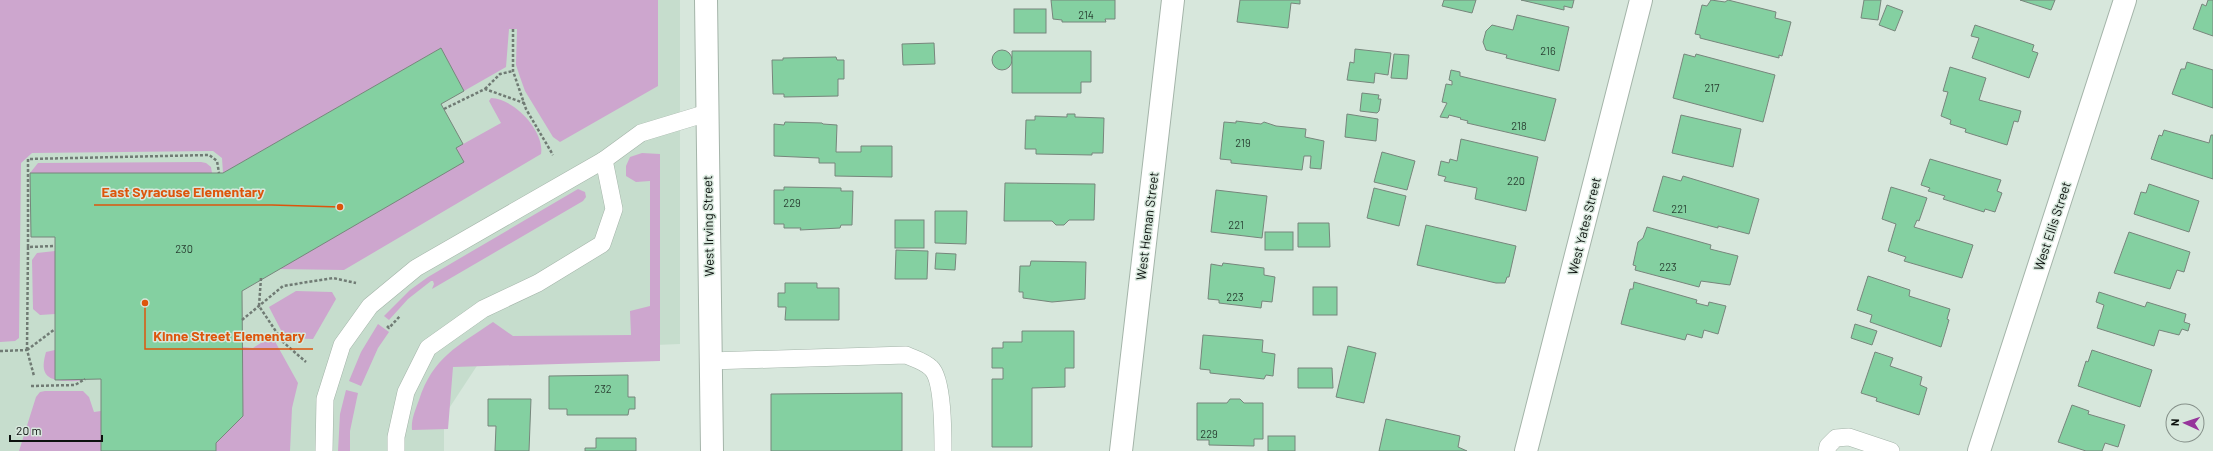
<svg xmlns="http://www.w3.org/2000/svg" width="2213" height="451" viewBox="0 0 2213 451" font-family="Barlow,sans-serif">
  <style>
    .built { fill: #c6ddcd }
    .green { fill: #cda6ce }
    .building { fill: #84d0a1; stroke: #77867c }
    .lines { fill: none; stroke-linecap: round; stroke-linejoin: round }
    .service-casing { stroke: #a4b4a9; stroke-width: 18 }
    .minor-casing { stroke: #a4b4a9; stroke-width: 24 }
    .path { stroke: #707b74; stroke-width: 2.5; stroke-dasharray: 3 2; stroke-linecap: butt }
    .service { stroke: #fff; stroke-width: 17 }
    .minor { stroke: #fff; stroke-width: 22 }
    .labels { text-anchor: middle; dominant-baseline: central; stroke-width: 3; stroke-linejoin: round; paint-order: stroke }
    .number-label { font-size: 11px; fill: #2a4133 }
    .street-label { font-size: 13px; fill: #0c110e; stroke: #d7e7dc }
    .leader { fill: none; stroke: #dd550c; stroke-width: 1.5 }
    .callout-dot { fill: #dd550c; stroke: #d7e7dc; stroke-width: 1.5 }
    .callout-label { font-size: 14px; text-anchor: middle; font-weight: bold; fill: #dd550c; stroke: #d7e7dc; stroke-width: 3; stroke-linejoin: round; paint-order: stroke }
  </style>
  <rect width="100%" height="100%" fill="#d7e7dc"/>
  <polygon class="built" points="0,0 680,0 680,344 486,352 444,416 444,451 0,451"/>
  <g class="green">
    <polygon points="0,0 658,0 658,86 560,142 553,137 525,91 520,77 516,65 517,29 509,29 506,67 464,91 441,48 223,173 222,158 213,151 32,153 21,163 19,338 15,341 0,342"/>
    <path d="M491 98C515 99 545 132 541 154L344 270 278 269 456 148 501 123 489 101Z"/>
    <path d="M642 153 660 154V361L453 367 448 429 412 430C411 420 415 411 419 400 433 357 458 346 493 322L513 336 631 335 630 311 650 306V181L636 182 626 176V166L630 157Z"/>
    <polygon points="201,162 206,163 211,167 212,173 30,173 38,163"/>
    <polygon points="578,189 585,192 586,197 583,201 432,289 434,284 433,281 431,281 408,299 389,320 384,316 410,290 428,277"/>
    <polygon points="55,251 55,314 40,315 33,309 32,260 37,253"/>
    <polygon points="296,291 332,292 336,299 313,339 285,338 269,307"/>
    <polygon points="378,324 389,332 378,348 361,386 349,381 361,352"/>
    <polygon points="272,336 298,383 292,408 290,451 216,451 216,443 243,416 243,347 253,348"/>
    <path d="M55 350V380L85 379C78 382 71 381 63 381 43 379 41 370 46 352Z"/>
    <polygon points="346,390 358,393 350,431 350,451 338,451 340,414"/>
    <polygon points="45,391 83,391 89,397 94,412 101,411 101,451 19,451 36,397 40,392"/>
  </g>
  <g class="building">
    <polygon points="1051,0 1115,0 1115,19 1105,19 1106,22 1062,22 1062,20 1053,19"/>
    <polygon points="1240,0 1300,0 1300,4 1291,3 1288,28 1237,22"/>
    <polygon points="1444,0 1476,0 1472,13 1442,6"/>
    <polygon points="1521,0 1574,0 1572,8 1564,6 1564,10"/>
    <polygon points="1711,0 1725,2 1728,0 1776,12 1775,18 1791,22 1782,56 1779,55 1779,58 1700,38 1700,35 1695,34 1702,5 1707,6"/>
    <polygon points="1864,0 1881,0 1878,20 1861,18"/>
    <polygon points="2020,0 2055,0 2051,10"/>
    <polygon points="2208,0 2213,0 2213,36 2193,29 2202,4 2206,6"/>
    <polygon points="1887,5 1903,11 1895,31 1879,25"/>
    <rect x="1014" y="9" width="32" height="24"/>
    <polygon points="1517,15 1569,27 1559,71 1506,58 1507,55 1486,50 1483,42 1486,31 1492,25 1513,30"/>
    <polygon points="1975,25 2034,45 2032,51 2038,53 2029,78 1972,58 1979,38 1971,36"/>
    <polygon points="934,43 935,64 903,65 902,44"/>
    <polygon points="441,48 464,91 441,104 463,144 456,148 464,162 242,291 243,416 216,443 216,451 101,451 101,379 55,380 55,237 31,237 30,173 223,173"/>
    <polygon points="1355,49 1391,53 1388,75 1375,73 1374,83 1347,80 1350,62 1354,63"/>
    <circle cx="1002" cy="60" r="10"/>
    <polygon points="1012,51 1091,51 1091,82 1081,82 1081,93 1012,93"/>
    <polygon points="1394,54 1409,55 1407,79 1391,78"/>
    <polygon points="1684,54 1695,57 1696,54 1775,75 1763,122 1673,98"/>
    <polygon points="836,57 837,60 844,60 844,79 838,79 838,96 784,97 784,94 773,94 772,60 783,60 783,58"/>
    <polygon points="2187,62 2213,70 2213,108 2172,94 2181,69 2185,69"/>
    <polygon points="1950,67 1986,78 1979,100 2021,111 2018,122 2014,121 2007,145 1965,132 1966,129 1950,124 1951,120 1941,116 1948,92 1943,91"/>
    <polygon points="1451,70 1460,72 1460,76 1556,99 1545,141 1467,123 1468,121 1460,119 1461,118 1449,115 1448,118 1440,117 1447,103 1442,102 1446,84 1452,85 1452,81 1449,80"/>
    <polygon points="1362,93 1379,95 1378,99 1381,99 1379,111 1377,113 1360,111"/>
    <polygon points="1067,114 1075,114 1075,117 1104,118 1103,153 1092,153 1092,155 1036,154 1036,149 1025,149 1026,120 1035,120 1035,116 1067,117"/>
    <polygon points="1347,114 1378,119 1376,141 1345,137"/>
    <polygon points="1681,115 1741,129 1733,167 1672,153"/>
    <polygon points="1236,121 1261,124 1264,122 1276,126 1306,129 1305,137 1324,141 1321,169 1310,168 1311,156 1304,156 1302,170 1231,163 1231,160 1220,159 1224,122 1236,123"/>
    <polygon points="785,122 822,123 823,124 837,125 836,152 861,152 861,146 892,146 892,177 835,176 835,163 819,163 819,158 774,156 774,124 784,125"/>
    <polygon points="2164,130 2209,143 2211,135 2213,135 2213,179 2151,159 2159,135 2162,136"/>
    <polygon points="1461,139 1538,157 1526,211 1475,199 1477,188 1444,181 1446,177 1438,175 1441,161 1449,163 1450,159 1457,161"/>
    <polygon points="1382,152 1415,161 1407,190 1374,182"/>
    <polygon points="1930,159 2001,180 1997,191 2002,193 1995,212 1985,209 1984,212 1943,199 1945,196 1928,191 1930,188 1921,185"/>
    <polygon points="1663,176 1681,181 1683,176 1759,199 1749,234 1718,226 1718,228 1653,211"/>
    <polygon points="1005,183 1095,184 1094,220 1069,220 1064,225 1056,225 1052,221 1004,221"/>
    <polygon points="2149,184 2199,201 2189,232 2134,214 2141,192 2146,193"/>
    <polygon points="784,187 841,188 841,191 853,191 852,225 841,225 840,228 800,230 801,228 784,228 784,224 774,224 774,190 784,190"/>
    <polygon points="1891,187 1927,198 1919,221 1917,220 1914,227 1973,245 1962,278 1904,261 1906,257 1888,251 1896,224 1882,219"/>
    <polygon points="1374,188 1406,196 1399,226 1367,218"/>
    <polygon points="1216,190 1267,196 1262,238 1211,232"/>
    <polygon points="935,211 967,211 966,244 935,243"/>
    <rect x="895" y="220" width="29" height="28"/>
    <polygon points="1298,223 1329,223 1330,247 1298,247"/>
    <polygon points="1426,225 1516,246 1509,277 1507,277 1505,283 1496,283 1417,265"/>
    <polygon points="1647,227 1711,245 1710,249 1738,256 1730,285 1701,281 1699,287 1635,270 1636,266 1633,265 1638,242 1643,238"/>
    <rect x="1265" y="232" width="28" height="18"/>
    <polygon points="2129,232 2190,252 2184,272 2177,270 2170,289 2114,273"/>
    <polygon points="896,250 928,251 927,279 895,279"/>
    <polygon points="936,253 956,254 955,270 935,269"/>
    <polygon points="1031,261 1086,262 1085,299 1052,302 1023,298 1023,292 1019,292 1020,266 1030,266"/>
    <polygon points="1223,263 1264,268 1264,275 1275,277 1272,302 1262,301 1261,308 1219,303 1219,300 1208,299 1211,264 1222,266"/>
    <polygon points="1868,276 1910,290 1909,296 1950,309 1947,319 1949,320 1941,347 1870,322 1872,315 1857,310"/>
    <polygon points="1634,282 1697,300 1696,303 1708,306 1709,302 1726,306 1718,334 1704,330 1702,338 1687,334 1685,340 1621,324 1630,289 1633,289"/>
    <polygon points="785,283 817,283 817,288 839,288 839,320 785,320 786,307 778,307 778,293 785,293"/>
    <rect x="1313" y="287" width="24" height="28"/>
    <polygon points="2099,292 2145,307 2147,302 2186,314 2184,322 2190,324 2188,331 2182,329 2179,335 2159,330 2154,346 2097,328 2104,305 2096,302"/>
    <polygon points="1855,324 1877,331 1872,345 1851,338"/>
    <polygon points="1022,331 1074,331 1074,368 1065,368 1065,387 1032,388 1032,447 992,447 992,379 1003,379 1003,368 992,368 992,348 1003,348 1003,342 1022,342"/>
    <polygon points="1203,335 1263,340 1262,352 1275,354 1273,376 1266,375 1264,379 1210,373 1210,370 1200,369"/>
    <polygon points="1348,346 1376,353 1364,403 1336,397"/>
    <polygon points="2092,350 2152,370 2140,407 2078,386 2086,361 2088,362"/>
    <polygon points="1875,352 1893,358 1890,366 1922,377 1920,385 1927,388 1919,415 1876,401 1877,398 1861,393"/>
    <polygon points="1298,368 1332,368 1333,388 1298,388"/>
    <polygon points="628,375 628,397 635,397 635,409 629,409 628,415 567,415 567,409 549,409 549,376"/>
    <polygon points="902,393 902,451 771,451 771,394"/>
    <polygon points="488,399 531,399 529,451 495,451 496,426 488,426"/>
    <polygon points="1230,399 1240,399 1244,403 1263,403 1263,439 1254,439 1254,446 1209,445 1209,440 1197,440 1197,403 1227,403"/>
    <polygon points="2072,405 2089,411 2088,414 2125,425 2118,447 2105,443 2102,451 2086,451 2058,442"/>
    <polygon points="1386,419 1460,436 1458,447 1467,451 1379,451"/>
    <rect x="1268" y="436" width="27" height="15"/>
    <polygon points="596,438 636,438 636,451 585,451 585,448 596,448"/>
  </g>
  <g class="lines">
    <defs>
      <g id="service">
        <path d="M710 361 906 355C915 359 924 361 931 368 943 379 943 433 943 451"/>
        <polyline points="324,451 325,399 342,345 370,306 416,268 604,160 641,133 707,113"/>
        <polyline points="396,451 396,437 406,392 428,348 483,309 538,283 602,244 614,209 604,160"/>
        <polyline points="1827,451 1828,446 1836,438 1849,437 1891,451"/>
      </g>
      <g id="minor">
        <polyline points="706,0 712,451"/>
        <polyline points="1121,451 1173,0"/>
        <polyline points="1526,451 1641,0"/>
        <polyline points="1979,451 2125,0"/>
      </g>
    </defs>
    <use href="#service" class="service-casing"/>
    <use href="#minor" class="minor-casing"/>
    <g class="path">
      <polyline points="513,29 513,71 526,109 553,155"/>
      <polyline points="485,89 500,74 513,71"/>
      <polyline points="444,109 485,89 524,103"/>
      <polyline points="28,247 28,159 209,155 217,161 219,173"/>
      <polyline points="261,278 259,306 283,342 306,362"/>
      <polyline points="242,320 283,286 333,278 356,283"/>
      <polyline points="387,326 389,328 400,316"/>
      <polyline points="27,350 28,247 55,246"/>
      <polyline points="27,350 55,329"/>
      <polyline points="0,351 27,350 34,376"/>
      <polyline points="31,386 75,385 85,379"/>
    </g>
    <use href="#service" class="service"/>
    <use href="#minor" class="minor"/>
  </g>
  <g class="labels">
    <g class="number-label">
      <text x="1086" y="14">214</text>
      <text x="1548" y="50">216</text>
      <text x="1712" y="87">217</text>
      <text x="1519" y="125">218</text>
      <text x="1243" y="142">219</text>
      <text x="1516" y="180">220</text>
      <text x="792" y="202">229</text>
      <text x="1679" y="208">221</text>
      <text x="1236" y="224">221</text>
      <text x="184" y="248">230</text>
      <text x="1668" y="266">223</text>
      <text x="1235" y="296">223</text>
      <text x="603" y="388">232</text>
      <text x="1209" y="433">229</text>
    </g>
    <g class="street-label">
      <text transform="translate(708 226) rotate(-91)">West Irving Street</text>
      <text transform="translate(1147 226) rotate(-83)">West Heman Street</text>
      <text transform="translate(1584 226) rotate(-76)">West Yates Street</text>
      <text transform="translate(2052 226) rotate(-72)">West Ellis Street</text>
    </g>
  </g>
  <path class="leader" d="M340 207L272 205H94M145 303L145 349H313"/>
  <g class="callout-dot">
    <circle cx="340" cy="207" r="4"/>
    <circle cx="145" cy="303" r="4"/>
  </g>
  <g class="callout-label">
    <text x="183" y="197">East Syracuse Elementary</text>
    <text x="229" y="341">Kinne Street Elementary</text>
  </g>
  <g transform="translate(2185 423) rotate(273)"><circle r="19" fill="#d7e7dc" stroke="#86918a"/>
  <path d="M0-3L7 15L0 10L-7 15Z" fill="#96349b"/>
  <text y="-6" font-size="11" font-weight="bold" text-anchor="middle" fill="#0c110e">N</text>
  </g>
  <path d="M10 435v6h92v-6" fill="none" stroke="#0c110e" stroke-width="2"/>
  <text x="16" y="435" font-size="12" fill="#0c110e" stroke="#d7e7dc" stroke-width="3" paint-order="stroke">20 m</text>
</svg>
